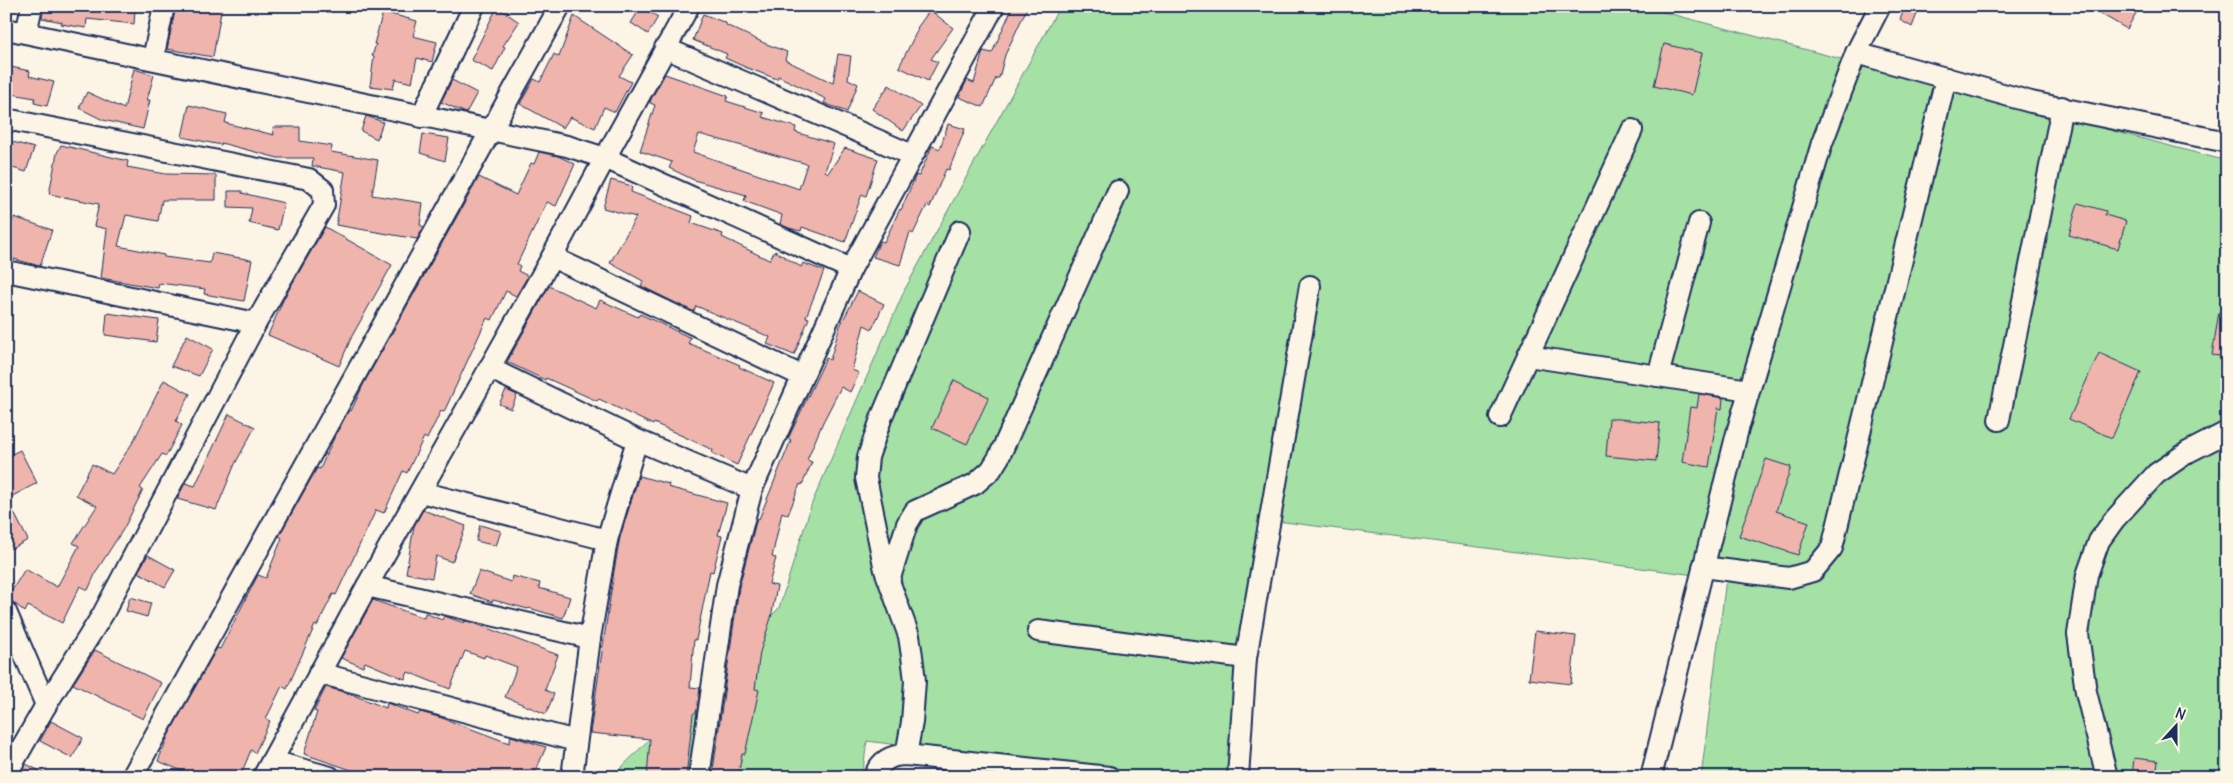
<svg xmlns="http://www.w3.org/2000/svg" width="2233" height="783" viewBox="0 0 2233 783" font-family="Delius,sans-serif">
  <style>
    .green { fill: #a5e0a5; stroke: #608882 }
    .building { fill: #efb4ac; stroke: #1b2f5e; fill-rule: evenodd }
    .lines { fill: none; stroke-linecap: round; stroke-linejoin: round }
    .minor-casing { stroke: #1b2f5e; stroke-width: 24 }
    .minor { stroke: #fcf5e5; stroke-width: 20 }
  </style>
  <rect width="100%" height="100%" fill="#fcf5e5"/>
  <filter id="ink" filterUnits="userSpaceOnUse"><feTurbulence type="fractalNoise" baseFrequency=".02" numOctaves="2"/><feDisplacementMap in="SourceGraphic" scale="10" xChannelSelector="R" yChannelSelector="G"/><feConvolveMatrix kernelMatrix="1 2 1 2 8 2 1 2 1" color-interpolation-filters="sRGB"/></filter>
  <g filter="url(#ink)">
    <polygon class="green" points="1060,6 1641,6 2227,161 2227,777 1701,777 1726,579 1269,520 1236,777 1144,777 867,741 862,777 612,777 779,608 812,503 905,289"/>
    <g class="building">
      <polygon points="44,6 101,6 135,10 134,24 87,19 86,28 61,24 62,22 42,18"/>
      <polygon points="176,6 222,6 213,57 167,49"/>
      <polygon points="1013,6 1028,6 1005,55 999,78 996,78 983,107 959,97 967,80 974,83 983,51 992,53"/>
      <polygon points="1905,6 1920,6 1912,27 1900,20"/>
      <polygon points="2087,6 2140,6 2127,29"/>
      <polygon points="497,7 519,22 503,46 505,47 493,71 471,60"/>
      <polygon points="641,7 658,17 648,34 631,23"/>
      <polygon points="930,10 953,28 931,59 938,62 928,81 899,67 918,29 917,28"/>
      <polygon points="383,12 417,21 413,36 437,42 432,62 417,58 412,83 395,79 393,89 370,86 374,56 372,56 376,44 374,44"/>
      <polygon points="703,14 726,23 726,25 764,43 787,52 785,60 833,83 838,54 851,56 848,79 858,84 847,112 824,103 826,99 778,76 777,79 745,67 725,58 727,54 693,40"/>
      <polygon points="574,16 633,55 619,76 631,82 615,112 604,107 595,128 570,117 563,128 520,104 534,79 540,82 554,54 559,57"/>
      <polygon points="1664,44 1702,53 1692,95 1654,86"/>
      <polygon points="6,66 30,71 29,76 54,82 47,106 34,103 35,98 6,93"/>
      <polygon points="134,69 154,75 147,100 150,100 143,129 103,120 79,108 87,92 124,109"/>
      <path d="M665 74 728 96 726 101 764 113 762 117 796 127 795 132 834 144 825 171 828 173 845 148 878 159 866 196 862 194 845 242 802 227 801 231 789 228 780 224 782 215 744 201 746 195 694 180 669 168 672 162 640 151 655 105 650 103 651 99ZM699 134 807 164 799 189 693 152Z"/>
      <polygon points="452,80 477,93 466,113 441,102"/>
      <polygon points="889,85 921,106 903,131 872,109"/>
      <polygon points="189,105 227,114 225,123 274,135 273,127 300,127 300,141 332,146 331,152 378,160 372,195 423,203 420,225 424,227 417,239 336,225 345,172 312,166 313,158 278,158 221,143 221,145 182,137"/>
      <polygon points="366,116 383,122 377,139 361,131"/>
      <polygon points="948,124 965,129 949,170 946,169 930,207 927,205 913,234 910,232 900,265 873,257 880,241 884,242 900,209 901,210 916,175 919,176 932,146 940,149"/>
      <polygon points="423,134 449,138 445,161 420,153"/>
      <polygon points="6,140 34,148 26,172 6,166"/>
      <polygon points="61,145 128,161 127,167 166,174 216,175 216,200 162,200 158,221 126,215 118,246 164,255 164,257 210,263 212,253 252,260 244,301 204,294 205,289 159,283 158,288 101,278 107,229 94,226 99,204 49,194 57,153"/>
      <polygon points="539,152 558,156 575,164 556,206 547,202 517,264 520,266 518,271 528,276 516,296 506,291 492,320 487,318 444,412 441,411 427,439 424,437 407,473 403,471 384,513 376,510 336,595 333,594 317,626 315,625 287,689 282,686 266,719 270,721 255,753 251,750 240,777 197,777 158,761 169,734 217,648 220,649 258,575 266,578 282,538 279,536 317,468 320,469 334,438 349,410 351,411 364,383 479,177 516,195 531,163 534,164"/>
      <polygon points="611,180 632,186 631,192 693,216 691,223 723,234 722,237 769,260 775,251 801,267 803,263 824,271 806,317 809,318 794,355 767,344 770,337 696,306 694,311 692,311 641,286 643,281 610,263 636,217 603,208"/>
      <polygon points="228,191 242,191 242,193 284,203 278,230 249,223 252,208 228,207"/>
      <polygon points="2078,203 2106,211 2105,215 2126,221 2118,249 2069,235"/>
      <polygon points="14,217 52,230 40,266 6,257 6,240"/>
      <polygon points="325,227 392,265 352,336 339,366 268,335 284,298"/>
      <polygon points="549,286 596,308 600,300 638,317 640,314 691,338 688,343 740,365 739,367 774,383 737,465 712,453 713,450 654,423 653,425 599,399 597,401 546,378 545,380 507,362"/>
      <polygon points="858,291 884,304 872,329 864,325 852,370 859,373 850,392 841,387 823,422 807,460 812,462 802,485 800,484 788,515 782,512 772,557 776,558 769,584 777,586 771,618 760,652 755,689 759,690 745,754 742,754 738,777 712,777 739,587 757,518 759,519 791,440 788,439 826,358 830,360 840,326"/>
      <polygon points="2219,312 2227,312 2227,357 2212,355"/>
      <polygon points="107,313 159,320 156,342 105,335"/>
      <polygon points="187,335 213,349 199,376 171,366"/>
      <polygon points="2099,353 2141,372 2112,438 2069,419"/>
      <polygon points="164,380 190,394 176,421 182,425 166,456 162,454 140,488 143,490 124,528 97,570 88,590 80,586 62,623 28,606 25,612 13,602 6,600 25,569 57,587 79,546 73,543 97,506 76,495 92,464 112,474 133,442"/>
      <polygon points="954,380 989,397 967,444 932,428"/>
      <polygon points="506,390 517,395 511,409 499,404"/>
      <polygon points="1699,394 1723,398 1722,409 1718,408 1709,467 1682,462 1690,407 1697,408"/>
      <polygon points="229,414 255,427 235,464 216,510 177,499 185,483 195,486"/>
      <polygon points="1609,418 1660,423 1656,461 1606,456"/>
      <polygon points="20,450 37,483 7,499 28,540 11,549 6,539 6,457"/>
      <polygon points="1766,459 1791,467 1776,511 1809,522 1798,555 1739,536"/>
      <polygon points="639,476 669,484 668,487 727,503 718,535 722,536 713,572 710,571 696,640 694,639 690,687 700,688 697,711 693,714 686,777 647,777 650,739 590,733 614,571 620,537"/>
      <polygon points="423,510 466,526 452,562 436,556 432,578 406,573 414,526"/>
      <polygon points="480,525 501,531 496,546 476,541"/>
      <polygon points="148,555 175,570 165,587 138,572"/>
      <polygon points="479,571 511,582 512,576 540,583 539,588 570,597 563,618 529,608 528,609 493,600 492,602 470,594"/>
      <polygon points="130,597 151,603 147,617 126,611"/>
      <polygon points="373,600 424,618 425,613 442,620 444,616 464,623 464,621 471,622 558,655 545,690 554,694 546,714 505,697 517,667 485,655 484,658 465,651 450,689 408,672 405,679 365,662 363,667 341,658"/>
      <polygon points="1535,631 1576,636 1571,684 1529,679"/>
      <polygon points="95,650 161,683 143,719 73,684"/>
      <polygon points="326,687 353,695 386,708 387,703 418,715 420,712 442,718 509,743 511,736 546,747 534,775 526,772 525,777 372,777 304,754 317,712 314,711"/>
      <polygon points="51,721 83,738 72,758 40,741"/>
      <polygon points="2134,758 2158,761 2156,777 2132,777"/>
      <polygon points="26,764 52,777 19,777"/>
    </g>
    <g class="lines">
      <defs>
        <g id="minor">
          <polyline points="6,29 567,146 605,158 851,269"/>
          <polyline points="26,33 32,6"/>
          <polyline points="665,48 912,155"/>
          <polyline points="1856,53 2031,102 2227,142"/>
          <polyline points="153,59 164,6"/>
          <polyline points="421,117 474,6"/>
          <polyline points="6,119 309,179 323,190 324,205 256,323 103,614 46,705 6,775"/>
          <polyline points="552,257 802,376"/>
          <polyline points="6,271 256,323"/>
          <polyline points="1528,356 1749,390"/>
          <polyline points="489,368 637,440 752,489"/>
          <polyline points="1658,376 1699,223"/>
          <polyline points="1500,417 1632,130"/>
          <polyline points="1999,420 2062,107"/>
          <polyline points="421,492 607,540"/>
          <polyline points="1703,567 1789,578 1813,571 1832,548 1946,78"/>
          <polyline points="889,581 907,524 915,511 975,484 991,470 999,457 1118,191"/>
          <polyline points="367,586 590,638"/>
          <polyline points="6,612 46,705"/>
          <polyline points="1038,631 1246,658"/>
          <polyline points="319,673 576,741"/>
          <polyline points="906,755 912,722 915,681 912,656 909,636 885,570 866,478 868,457 882,416 960,231"/>
          <polyline points="272,761 330,777"/>
          <polyline points="132,777 560,6"/>
          <polyline points="263,777 367,586 552,257 605,158 689,6"/>
          <polyline points="572,777 590,638 607,540 637,440"/>
          <polyline points="699,777 727,585 752,489 851,269 994,6"/>
          <path d="M874 777C880 761 890 755 906 755L1109 777"/>
          <polyline points="1238,777 1246,658 1310,286"/>
          <polyline points="1651,777 1738,429 1822,143 1856,53 1880,6"/>
          <polyline points="2107,777 2086,692 2078,634 2087,575 2099,541 2114,520 2156,474 2188,452 2227,432"/>
        </g>
      </defs>
      <use href="#minor" class="minor-casing"/>
      <use href="#minor" class="minor"/>
    </g>
  </g>
  <rect width="2233" height="783" fill="none" stroke="#fcf5e5" stroke-width="25"/>
  <rect x="12" y="12" width="2208" height="758" fill="none" stroke="#1b2f5e" stroke-width="2" filter="url(#ink)"/>
  <g transform="translate(2176 726) rotate(21)" stroke="#fcf5e5" stroke-width="4" paint-order="stroke">
  <path d="M0-4L9 19L0 12L-9 19Z" fill="#1b2f5e"/>
  <text y="-8" font-size="14" font-weight="bold" text-anchor="middle" fill="#1b2f5e">N</text>
  </g>
</svg>
